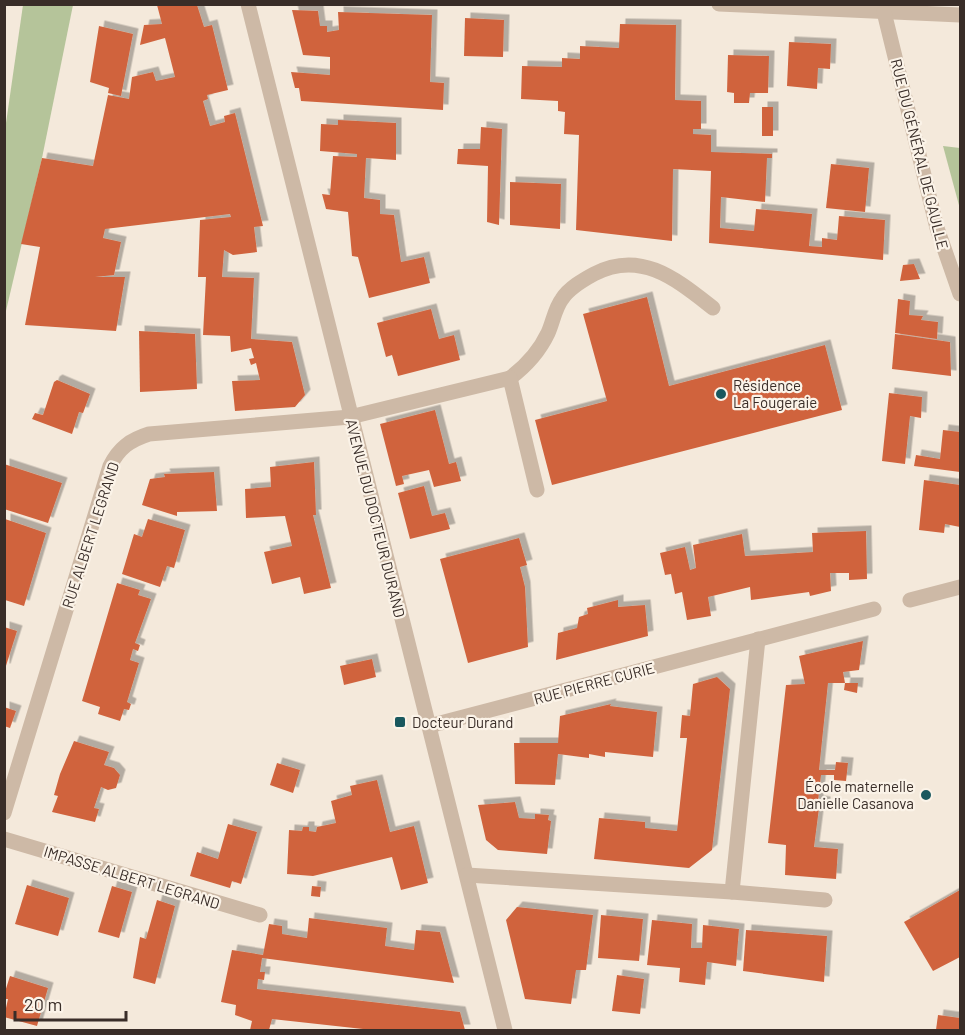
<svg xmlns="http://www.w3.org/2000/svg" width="965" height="1035" viewBox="0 0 965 1035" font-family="Barlow,sans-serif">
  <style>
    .green { fill: #b5c49a }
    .building { fill: #d0643e; filter: url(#shadow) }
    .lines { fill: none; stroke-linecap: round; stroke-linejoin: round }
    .service { stroke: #cdb9a6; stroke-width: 15 }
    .pedestrian { stroke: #cdb9a6; stroke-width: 15 }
    .minor { stroke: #cdb9a6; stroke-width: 15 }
    .poi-dot { fill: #19585e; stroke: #fbf3e8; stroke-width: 2 }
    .labels { text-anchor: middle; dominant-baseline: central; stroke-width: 4.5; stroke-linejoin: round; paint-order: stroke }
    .street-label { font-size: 15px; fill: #392d28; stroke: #fbf3e8 }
    .poi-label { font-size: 15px; fill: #392d28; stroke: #fbf3e8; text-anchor: start }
  </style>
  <defs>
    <filter id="shadow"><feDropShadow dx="5.5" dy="-5.5" stdDeviation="0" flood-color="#0004"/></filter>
  </defs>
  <rect width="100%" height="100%" fill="#f4e9db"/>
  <g class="green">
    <polygon points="23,5 73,5 42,158 5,315 5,130"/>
    <polygon points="943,146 960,148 960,209"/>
  </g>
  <g class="building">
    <polygon points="157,5 197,5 204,27 212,25 228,90 207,95 208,99 203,101 210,126 225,122 224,116 235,113 263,226 254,227 257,252 233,255 224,250 222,277 254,278 251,339 292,342 305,395 295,407 235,411 232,381 260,380 256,363 251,365 249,359 254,358 251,348 231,352 230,336 203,335 206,277 198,277 200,220 231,217 230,214 105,229 103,238 121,242 114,275 95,277 125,277 116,331 25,325 40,247 21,244 42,158 93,166 108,95 129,99 132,77 153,72 156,81 175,77 165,38 140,45 144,25 162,24"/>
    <polygon points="292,10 318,11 320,26 327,26 327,32 339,30 338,12 432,15 430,82 444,83 443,110 301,101 299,88 295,88 291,72 330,75 330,57 303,55"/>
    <polygon points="465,18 504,20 503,57 464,56"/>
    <polygon points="620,24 676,25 675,100 701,101 701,129 693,129 693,134 711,135 711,152 772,154 772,158 767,158 765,202 721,197 720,228 754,231 756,209 812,214 809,246 822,247 822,238 837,240 839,216 885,220 883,260 709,243 711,171 673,169 672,241 576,230 579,135 564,134 565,112 558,111 558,101 521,99 522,66 562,67 562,58 580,59 580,46 619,48"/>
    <polygon points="99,26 133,34 121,96 108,93 109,88 90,82"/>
    <polygon points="789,42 831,44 830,69 818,68 817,89 787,86"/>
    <polygon points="728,55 769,56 768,93 750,93 749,103 734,103 734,93 727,92"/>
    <rect x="762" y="107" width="11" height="29"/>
    <polygon points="338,120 396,123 396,160 366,158 364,198 380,200 380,214 394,215 401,262 424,257 430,283 369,298 358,257 352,256 348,212 326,209 322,194 330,195 333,156 357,157 357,154 320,151 321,124 338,125"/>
    <polygon points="481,127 502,129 499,225 487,222 488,166 457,164 458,149 480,149"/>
    <polygon points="831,164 869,168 865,212 826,208"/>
    <polygon points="510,182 561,184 560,229 510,225"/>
    <polygon points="914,264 920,279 900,281 903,265"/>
    <polygon points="647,297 669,386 825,345 842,410 552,485 535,420 607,401 583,314"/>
    <polygon points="898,299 910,301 909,315 923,316 921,320 938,322 937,339 895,333"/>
    <polygon points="431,309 439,339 454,335 460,360 398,376 392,355 386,357 377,323"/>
    <polygon points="139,331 195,334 197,389 140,392"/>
    <polygon points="895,334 950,342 951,376 892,369"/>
    <polygon points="57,380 90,394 83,413 79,412 72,434 32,419 35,413 43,415 54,382"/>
    <polygon points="889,393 922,397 921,418 910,416 905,464 882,461"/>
    <polygon points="435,410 449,464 456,462 461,481 434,487 429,470 402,476 404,484 396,486 380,424"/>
    <polygon points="943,430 960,432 960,472 914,466 916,455 940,459"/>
    <polygon points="314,462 316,515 313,515 331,588 304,594 300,577 272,584 264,552 292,546 285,516 246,518 245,489 271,487 270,467"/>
    <polygon points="4,464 62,483 48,523 4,509"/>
    <polygon points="214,472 217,511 177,512 177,516 142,505 150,479 165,477 164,474"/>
    <polygon points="924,480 960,485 960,527 945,524 944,533 919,530"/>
    <polygon points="424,486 432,516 445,513 450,529 410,539 398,493"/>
    <polygon points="5,519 46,533 24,606 5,600"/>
    <polygon points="148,519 185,530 174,568 167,566 160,587 122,574 134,534 142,537"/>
    <polygon points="866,531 867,579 849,580 849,573 830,573 831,591 810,596 809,592 751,600 750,587 708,597 711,616 687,620 682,592 675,594 671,574 665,575 660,553 685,547 690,570 696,568 693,545 742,534 745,556 813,552 812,533"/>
    <polygon points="519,538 527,565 520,567 525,587 528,647 468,663 440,559"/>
    <polygon points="117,583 140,590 138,595 151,599 135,643 140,645 138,651 133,649 130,660 139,663 127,702 131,704 129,710 124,709 120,721 98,714 100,707 82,701"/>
    <polygon points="618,600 618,607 645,605 648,636 556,660 558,633 577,628 579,617 588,614 587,608"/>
    <polygon points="4,627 17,631 5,669 4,669"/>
    <polygon points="863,641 859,670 843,672 845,683 858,683 857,693 844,690 845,683 828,683 819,770 835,770 836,762 848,763 846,781 834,780 834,775 821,775 818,801 825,802 825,808 819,808 814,847 838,849 836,879 785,875 786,845 768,843 786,685 805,684 799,656"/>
    <polygon points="372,659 376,677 344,685 340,666"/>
    <polygon points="717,677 730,689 712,850 689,868 594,859 599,818 645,822 645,828 677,831 687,738 680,738 682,715 690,716 693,684"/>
    <polygon points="611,704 610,706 657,712 653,757 605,752 605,757 589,754 589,758 558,754 555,785 515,784 514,743 558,743 560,716"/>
    <polygon points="4,707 16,711 10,728 4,726"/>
    <polygon points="74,741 109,752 104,765 114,768 120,775 116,788 108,790 101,787 94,808 99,809 95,822 52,812 58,796 54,795 60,774"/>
    <polygon points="277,763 300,770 293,793 270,785"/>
    <polygon points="377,780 390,832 414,826 428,883 401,890 392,857 313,876 287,874 289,830 302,831 303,827 309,827 309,831 316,832 317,827 336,823 331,801 352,795 350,786"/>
    <polygon points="515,802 519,818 535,819 535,814 549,815 548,820 551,821 547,854 498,850 486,840 478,805"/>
    <polygon points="228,824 257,832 241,884 232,881 230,888 190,876 197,852 218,859"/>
    <polygon points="27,885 69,898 58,936 15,924"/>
    <polygon points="112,886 132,892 119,938 98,932"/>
    <polygon points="312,886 321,887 320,897 311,896"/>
    <polygon points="960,890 960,957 933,971 904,922"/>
    <polygon points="157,900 175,906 155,984 133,978 140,937 146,939"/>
    <polygon points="517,907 593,915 586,970 576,970 571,1004 525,999 506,920"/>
    <polygon points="601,915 643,919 639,961 598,958"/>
    <polygon points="309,918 387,928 385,946 414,950 416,930 440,932 454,983 262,958 260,972 265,972 264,980 258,979 257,989 460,1012 465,1030 372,1030 272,1019 269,1030 250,1030 252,1021 235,1015 236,1005 221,1002 232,950 263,955 269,924 282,926 282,934 307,938"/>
    <polygon points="652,920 692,924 691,948 702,948 703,925 739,929 736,966 707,962 705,985 679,982 680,968 647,965"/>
    <polygon points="746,930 827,936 824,982 743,971"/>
    <polygon points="617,975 644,979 640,1014 612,1011"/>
    <polygon points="10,976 48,988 37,1026 4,1017 8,999 4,999 4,995"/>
    <polygon points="938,1015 960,1018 960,1030 936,1030"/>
  </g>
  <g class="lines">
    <g class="service">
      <path d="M510 378C526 366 539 352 548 333 553 322 555 308 562 299 569 288 583 280 594 274 641 249 677 280 713 308"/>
      <polyline points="350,417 510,378 537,490"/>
    </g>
    <polyline class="pedestrian" points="910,600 960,587"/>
    <g class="minor">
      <polyline points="248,4 505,1030"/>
      <polyline points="719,4 960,15"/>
      <polyline points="884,12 937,228 960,294"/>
      <polyline points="429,726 874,609"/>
      <path d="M4 813 110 466C119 448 130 440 149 434L350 417"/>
      <polyline points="4,839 260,915"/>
      <polyline points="467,875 732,892 758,639"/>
      <polyline points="732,892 825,900"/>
    </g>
  </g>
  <g class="poi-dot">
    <circle cx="721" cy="394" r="6"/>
    <rect x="394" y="716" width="12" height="12" rx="3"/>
    <circle cx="926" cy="795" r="6"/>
  </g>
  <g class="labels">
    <g class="street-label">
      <text transform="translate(920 154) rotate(76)">RUE DU GÉNÉRAL DE GAULLE</text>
      <text transform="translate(376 518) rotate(76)">AVENUE DU DOCTEUR DURAND</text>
      <text transform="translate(90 535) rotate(-72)">RUE ALBERT LEGRAND</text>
      <text transform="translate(594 683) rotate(-15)">RUE PIERRE CURIE</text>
      <text transform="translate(132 877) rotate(17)">IMPASSE ALBERT LEGRAND</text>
    </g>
    <g class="poi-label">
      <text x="733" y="385">Résidence<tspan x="733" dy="17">La Fougeraie</tspan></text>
      <text x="412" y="722">Docteur Durand</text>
      <text x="914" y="786" text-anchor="end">École maternelle<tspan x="914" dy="17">Danielle Casanova</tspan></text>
    </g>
  </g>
  <rect width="965" height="1035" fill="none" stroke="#392d28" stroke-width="12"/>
  <path d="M15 1011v9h111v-9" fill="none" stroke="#392d28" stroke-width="3"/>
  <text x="24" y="1011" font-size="18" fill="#392d28" stroke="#fbf3e8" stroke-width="4.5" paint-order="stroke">20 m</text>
</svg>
